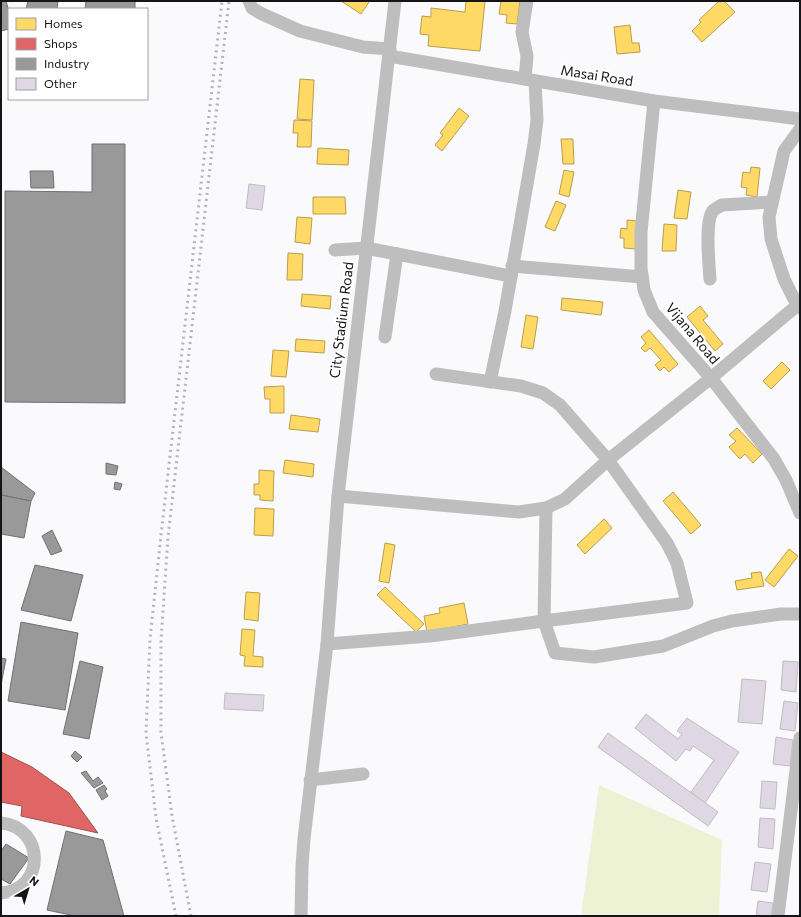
<svg xmlns="http://www.w3.org/2000/svg" width="801" height="917" viewBox="0 0 801 917" font-family="Commissioner,sans-serif">
  <style>
    .green { fill: #edf2d5 }
    .homes { fill: #ffd966; stroke: #b99e4e }
    .shops { fill: #e06666; stroke: #a34e4e }
    .industry { fill: #999; stroke: #717172 }
    .building { fill: #e0d7e5; stroke: #bfbec0 }
    .lines { fill: none; stroke-linecap: round; stroke-linejoin: round }
    .minor { stroke: #bebebe; stroke-width: 13 }
    .rail { stroke: #b6b5b6; stroke-width: 3; stroke-dasharray: 2 4; stroke-linecap: butt }
    .labels { text-anchor: middle; dominant-baseline: central; stroke-width: 4; stroke-linejoin: round; paint-order: stroke }
    .street-label { font-size: 14px; fill: #151517; stroke: #fff }
  </style>
  <rect width="100%" height="100%" fill="#fafafd"/>
  <polygon class="green" points="599,785 722,840 719,916 581,916"/>
  <g class="homes">
    <polygon points="341,1 367,1 369,2 361,14"/>
    <polygon points="466,1 485,1 480,51 428,46 429,35 420,34 422,16 431,17 431,8 465,12"/>
    <polygon points="501,1 520,1 517,24 506,23 507,15 499,14"/>
    <polygon points="719,1 724,1 735,12 702,42 692,31 701,22 699,20"/>
    <polygon points="630,25 632,43 639,43 640,52 617,54 614,27"/>
    <polygon points="300,79 314,80 312,120 297,119"/>
    <polygon points="459,108 469,116 442,151 435,145 443,135 440,133"/>
    <polygon points="294,120 312,121 311,147 297,147 298,133 293,133"/>
    <polygon points="561,139 573,139 574,164 563,164"/>
    <polygon points="318,148 349,150 348,165 317,164"/>
    <polygon points="751,167 760,168 757,197 746,195 747,188 741,187 743,172 750,173"/>
    <polygon points="564,170 574,172 569,197 559,194"/>
    <polygon points="678,190 691,192 687,219 674,218"/>
    <polygon points="313,197 345,197 346,214 313,214"/>
    <polygon points="556,201 566,205 555,231 545,227"/>
    <polygon points="297,217 312,218 310,244 295,242"/>
    <polygon points="627,220 638,221 636,249 624,248 624,238 620,238 621,228 627,229"/>
    <polygon points="664,224 677,225 676,251 662,251"/>
    <polygon points="288,253 303,254 302,280 287,280"/>
    <polygon points="302,294 331,296 330,309 301,306"/>
    <polygon points="562,298 603,302 601,315 561,310"/>
    <polygon points="700,306 708,316 703,320 723,344 715,351 687,317"/>
    <polygon points="526,315 538,317 533,349 521,347"/>
    <polygon points="649,330 678,364 669,372 664,367 660,371 655,365 661,360 650,348 645,352 641,348 646,343 641,337"/>
    <polygon points="296,339 325,341 324,353 295,351"/>
    <polygon points="273,350 289,351 286,377 271,376"/>
    <polygon points="782,362 790,370 771,389 763,381"/>
    <polygon points="284,386 284,413 270,413 270,399 265,399 264,387"/>
    <polygon points="291,415 320,419 318,432 289,429"/>
    <polygon points="737,428 762,454 753,463 745,454 740,459 729,447 736,441 729,435"/>
    <polygon points="285,460 314,464 313,477 283,473"/>
    <polygon points="259,470 274,471 273,501 260,500 260,495 254,495 254,484 259,484"/>
    <polygon points="673,492 701,525 691,534 663,501"/>
    <polygon points="255,508 274,509 273,536 254,535"/>
    <polygon points="604,519 612,528 585,554 577,545"/>
    <polygon points="385,543 395,545 389,583 379,581"/>
    <polygon points="789,549 798,556 774,587 765,580"/>
    <polygon points="761,572 764,586 737,590 735,581 752,578 751,573"/>
    <polygon points="385,587 424,624 416,632 377,595"/>
    <polygon points="246,592 260,593 258,621 244,619"/>
    <polygon points="464,603 468,624 427,632 424,616 440,613 439,608"/>
    <polygon points="242,629 255,630 253,656 263,657 263,667 244,666 245,656 240,655"/>
  </g>
  <polygon class="shops" points="1,752 32,767 69,793 98,833 21,816 22,806 1,802"/>
  <g class="industry">
    <polygon points="1,1 6,1 9,12 9,29 1,31"/>
    <polygon points="28,1 58,1 57,9 26,9"/>
    <polygon points="86,1 135,1 135,9 85,9"/>
    <polygon points="92,144 125,144 125,403 5,402 5,191 92,192"/>
    <polygon points="30,171 53,171 54,188 31,188"/>
    <polygon points="106,463 118,466 116,475 106,474"/>
    <polygon points="1,467 35,493 31,501 1,495"/>
    <polygon points="115,482 122,484 120,490 114,489"/>
    <polygon points="1,495 31,501 24,538 1,534"/>
    <polygon points="52,530 62,551 51,555 42,536"/>
    <polygon points="35,565 83,575 71,621 21,610"/>
    <polygon points="21,622 78,633 65,710 8,701"/>
    <polygon points="1,658 6,659 1,685"/>
    <polygon points="80,661 103,667 89,739 63,734"/>
    <polygon points="75,751 82,757 77,762 71,756"/>
    <polygon points="86,771 93,781 98,777 103,783 94,788 81,773"/>
    <polygon points="104,785 107,789 105,791 108,796 102,800 96,790"/>
    <polygon points="66,831 103,840 124,916 75,916 47,910"/>
    <polygon points="6,844 29,858 10,884 1,879 1,851"/>
  </g>
  <g class="building">
    <polygon points="249,184 265,186 262,210 246,208"/>
    <polygon points="783,661 798,662 796,692 781,690"/>
    <polygon points="742,679 766,681 762,724 738,722"/>
    <polygon points="225,693 264,695 263,711 224,709"/>
    <polygon points="784,701 798,703 795,731 780,729"/>
    <polygon points="646,714 678,739 682,734 677,731 687,718 739,752 705,803 691,792 714,760 693,746 690,751 686,749 676,761 635,728"/>
    <polygon points="608,733 718,812 708,826 598,747"/>
    <polygon points="776,737 793,740 790,766 773,764"/>
    <polygon points="762,781 777,782 775,809 760,808"/>
    <polygon points="760,818 775,819 773,849 758,847"/>
    <polygon points="755,862 771,864 767,892 751,890"/>
    <polygon points="758,901 773,903 771,916 756,916"/>
  </g>
  <g class="lines">
    <g class="minor">
      <polyline points="249,1 252,8 260,13 300,31 363,47 390,49"/>
      <polyline points="389,56 654,101 800,119"/>
      <polyline points="525,79 527,56 522,32 527,1"/>
      <polyline points="654,101 641,232 641,268 644,290 653,312 711,378 774,459 786,480 800,513"/>
      <polyline points="800,129 784,151 769,217 771,239 784,279 797,305 800,308"/>
      <polyline points="335,250 366,248 511,276"/>
      <polyline points="512,266 642,277"/>
      <path d="M710 279C709 265 705 224 712 212 714 209 719 207 722 205L772 202"/>
      <polyline points="385,337 397,254"/>
      <polyline points="436,374 521,386 543,393 560,405 608,460 667,543 677,563 687,603 544,621 546,508"/>
      <polyline points="490,382 505,311 534,144 537,120 535,81"/>
      <polyline points="338,496 519,512 546,508 565,499 608,460 711,378 800,303"/>
      <polyline points="327,644 430,636 544,621 555,653 594,657 663,646 713,626 732,621 781,614 800,614"/>
      <polyline points="310,780 363,774"/>
      <path d="M1 823C45 827 46 890 1 893"/>
      <polyline points="301,916 302,866 304,839 327,644 338,496 395,1"/>
      <polyline points="778,916 800,738"/>
    </g>
    <g class="rail">
      <polyline points="176,916 156,818 146,733 150,639 161,535 222,1"/>
      <polyline points="191,916 172,816 161,732 161,641 168,537 229,1"/>
    </g>
  </g>
  <g class="labels">
    <g class="street-label">
      <text transform="translate(597 75) rotate(9)">Masai Road</text>
      <text transform="translate(341 320) rotate(-83)">City Stadium Road</text>
      <text transform="translate(693 333) rotate(50)">Vijana Road</text>
    </g>
  </g>
  <rect width="801" height="917" fill="none" stroke="#151517" stroke-width="4"/>
  <rect x="8" y="8" width="140" height="92" fill="#ffffff" stroke="#a1a1a2"/>
  <rect x="16" y="18" width="20" height="12" fill="#ffd966" stroke="#a1a1a2"/>
  <text x="44" y="28" font-size="12" fill="#151517">Homes</text>
  <rect x="16" y="38" width="20" height="12" fill="#e06666" stroke="#a1a1a2"/>
  <text x="44" y="48" font-size="12" fill="#151517">Shops</text>
  <rect x="16" y="58" width="20" height="12" fill="#999999" stroke="#a1a1a2"/>
  <text x="44" y="68" font-size="12" fill="#151517">Industry</text>
  <rect x="16" y="78" width="20" height="12" fill="#e0d7e5" stroke="#a1a1a2"/>
  <text x="44" y="88" font-size="12" fill="#151517">Other</text>
  <g transform="translate(28 889) rotate(38)" stroke="#ffffff" stroke-width="3" paint-order="stroke">
  <path d="M0-3L7 15L0 10L-7 15Z" fill="#151517"/>
  <text y="-6" font-size="11" font-weight="bold" text-anchor="middle" fill="#151517">N</text>
  </g>
</svg>
